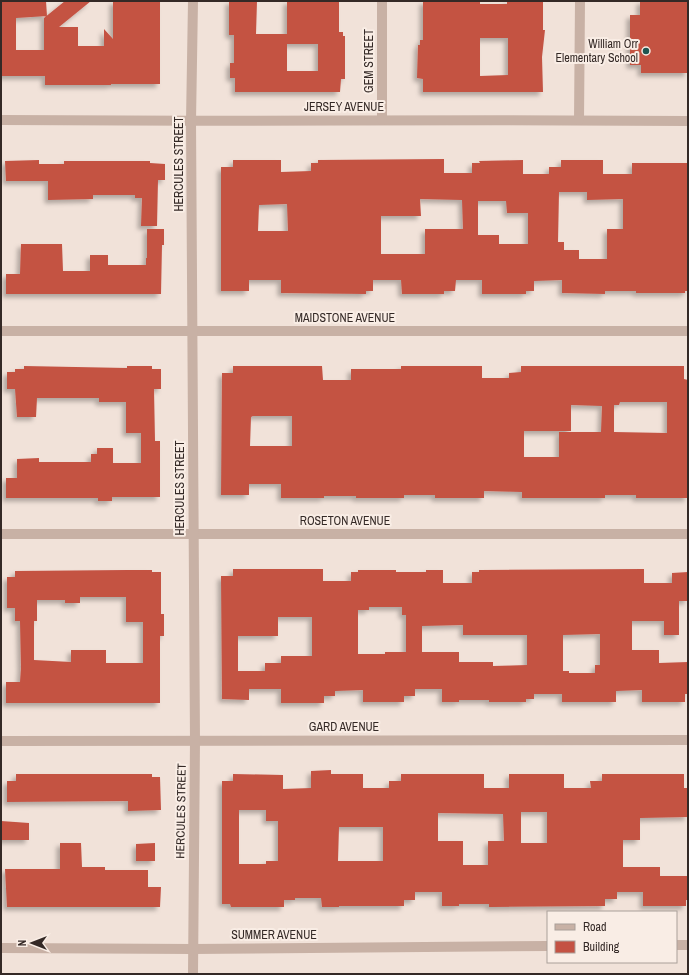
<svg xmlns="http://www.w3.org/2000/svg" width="689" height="975" viewBox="0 0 689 975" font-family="'Archivo Narrow',sans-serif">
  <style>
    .building { fill: #c45243; fill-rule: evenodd; filter: url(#shadow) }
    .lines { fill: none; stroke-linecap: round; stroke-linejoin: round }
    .minor { stroke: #c8b1a5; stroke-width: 10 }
    .poi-dot { fill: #1d5551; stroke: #f9ede5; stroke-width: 1.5 }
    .labels { text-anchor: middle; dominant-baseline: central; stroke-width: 4; stroke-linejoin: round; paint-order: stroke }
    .poi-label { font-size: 12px; fill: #342926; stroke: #f9ede5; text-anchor: end }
    .street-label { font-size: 12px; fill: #342926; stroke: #f9ede5 }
  </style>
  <defs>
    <filter id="shadow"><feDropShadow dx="-3.5" dy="3.5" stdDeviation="2" flood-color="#0004"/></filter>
  </defs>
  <rect width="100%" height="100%" fill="#f1e2d9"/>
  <g class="building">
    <polygon points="10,1 46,1 47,16 16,18 16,50 44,50 44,18 65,1 91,1 59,27 78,27 78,46 104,46 104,29 113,39 113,1 160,1 160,84 111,84 111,85 45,85 45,76 1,76 1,2"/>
    <polygon points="229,1 257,1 256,34 287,34 287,71 318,71 318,44 287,44 287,1 339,1 339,32 343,32 343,36 345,36 345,79 341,79 340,92 235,92 235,78 230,78 230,63 234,63 234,35 229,35"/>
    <path d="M423 1H452V2H480V4H507V1H543V30H545L542 57 543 92H423V79L417 78 418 45H420V40H423ZM480 38H508V75L480 76Z"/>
    <polygon points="640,1 688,1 688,73 641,73 641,65 630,65 630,15 640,15"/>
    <path d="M444 159V173H472V163H480L479 161 523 160V174H549V167H561V160H603V174H632V163H688V291H685V293H636V291H605V294L562 293V280L534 281V291H526V294H482V280H456L455 291H444V294H402L401 280H373V291H366V294L281 293V280H249V291H221V167H233V160H281V172L311 171V163H318V160ZM559 192H587V200L623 199V229H607V259H579V250H564V242H558ZM420 199 462 200 463 229H425V254H381V216H421ZM478 201H506L507 213H528V244H499V235H478ZM287 204 288 231H258L259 205Z"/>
    <polygon points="39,160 39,164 64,164 64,161 150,161 150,163 165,164 165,180 158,180 157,226 141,226 142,198 135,198 135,195 93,195 93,199 48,200 48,181 6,181 5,161"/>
    <polygon points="147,229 164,229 164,245 162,245 161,294 6,294 6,274 20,274 21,244 62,244 63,271 90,271 90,255 108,255 108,265 146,265 146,258 147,258"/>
    <polygon points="24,366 127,368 127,366 152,366 152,369 161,369 161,389 154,389 155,441 160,441 160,497 112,497 112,501 98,501 98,498 6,498 6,478 17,478 17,459 39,458 39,462 91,462 91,454 97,454 97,448 113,448 113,463 141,463 141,433 126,433 126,402 99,402 99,398 37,398 36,417 17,417 15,389 7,389 7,372 15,372 15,369 24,369"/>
    <path d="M233 366H322L323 380H351V369H401V366H482V378H509V373L521 372V366H684V379L688 380V498H636V495H605V498H522V492L484 491V498H435V495H404V498H356V496H324V498H281V484H249V495H221L222 373H233ZM620 402H667V433L614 432V405H619ZM571 405 602 406 601 432H559V457H524V431H571ZM253 416H292V446H250L251 417Z"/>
    <path d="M233 569H323V581H351V572H358V570H396V572H426V570H443V583H472V572H479V570L644 569V583H672V573L688 572V601H679V635H664V621H632V650H659V663L688 662V694H685V702H642V690L616 691V702H562V694H534V699H526V702H489V700H459V702H442V689H415V696H404V702H363V690L335 691V696H324V703H281V689H249V700L222 699 221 576H233ZM369 607H402V615H406V652H385V654H358V610H369ZM278 617H312V656H281V663H265V671H238V636H278ZM463 625V635H527V665L493 666V662H459V652H422V626ZM600 634V665H595V673H569V671H563V635Z"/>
    <path d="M127 570H152V572H161V614H164V636H160V703H6V682H20L21 668 20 621H15V608H7V577H15V571ZM80 597H126V622H143V663H106V650H71V662L34 660V621H37V600H65V603H80Z"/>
    <path d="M331 770V774H363V788H389V781H401V774H484V788H509V774H564V788H591L590 781H602V774H684V788H688V817L640 818V840H623V867H660V876H688V900H686V906H643V892H617V899H605V906L489 907V904H459V906H442V892H415V900H404V906H339V907H322L321 898H295V900H284V907H231L230 904H222V781H233V774L283 775V789L311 788V771ZM239 810H266V821H278V861H266V864H239ZM521 812H547V843H521ZM438 813 503 814 504 841H488V865H463V841H438ZM339 827H383V861H338Z"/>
    <polygon points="16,774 152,774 152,777 160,777 161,810 128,811 128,801 7,802 7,781 16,781"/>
    <polygon points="1,821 29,823 29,840 1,840"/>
    <polygon points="60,843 81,843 82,867 105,867 105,870 148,870 148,887 161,887 160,907 7,907 5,869 60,869"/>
    <polygon points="155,843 155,861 136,861 136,844"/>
  </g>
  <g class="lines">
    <g class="minor">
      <path d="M1 120C230 122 459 119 688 121"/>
      <polyline points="382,120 382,1"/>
      <polyline points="579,120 580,1"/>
      <polyline points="1,331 688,331"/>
      <polyline points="1,534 688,534"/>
      <polyline points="1,741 688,740"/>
      <polyline points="676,945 688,945"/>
      <polyline points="1,948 193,949 548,946"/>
      <polyline points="193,974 195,741 191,121 193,1"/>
    </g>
  </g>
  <circle class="poi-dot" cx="646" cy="51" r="4"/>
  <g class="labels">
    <g class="poi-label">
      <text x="638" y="44">William Orr<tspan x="638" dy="14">Elementary School</tspan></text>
    </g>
    <g class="street-label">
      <text transform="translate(369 61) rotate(-90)">GEM STREET</text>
      <text x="344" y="107">JERSEY AVENUE</text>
      <text transform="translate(179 164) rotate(-90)">HERCULES STREET</text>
      <text x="345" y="318">MAIDSTONE AVENUE</text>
      <text transform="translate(180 488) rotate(-90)">HERCULES STREET</text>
      <text x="345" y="521">ROSETON AVENUE</text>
      <text x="344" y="727">GARD AVENUE</text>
      <text transform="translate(181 811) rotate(-89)">HERCULES STREET</text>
      <text x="274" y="935">SUMMER AVENUE</text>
    </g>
  </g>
  <rect width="689" height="975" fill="none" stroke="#342926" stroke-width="4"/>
  <rect x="547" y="911" width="130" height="52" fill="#f9ede5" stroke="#aa9f99"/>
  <rect x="555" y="924" width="20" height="6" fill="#c8b1a5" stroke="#aa9f99"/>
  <text x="583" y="931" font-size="12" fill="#342926">Road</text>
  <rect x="555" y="941" width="20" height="12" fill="#c45243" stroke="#aa9f99"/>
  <text x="583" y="951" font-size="12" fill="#342926">Building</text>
  <g transform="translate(32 943) rotate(270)" stroke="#f9ede5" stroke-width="3" paint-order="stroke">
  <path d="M0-3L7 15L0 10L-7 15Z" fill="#342926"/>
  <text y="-6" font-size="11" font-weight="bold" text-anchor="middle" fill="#342926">N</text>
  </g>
</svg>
